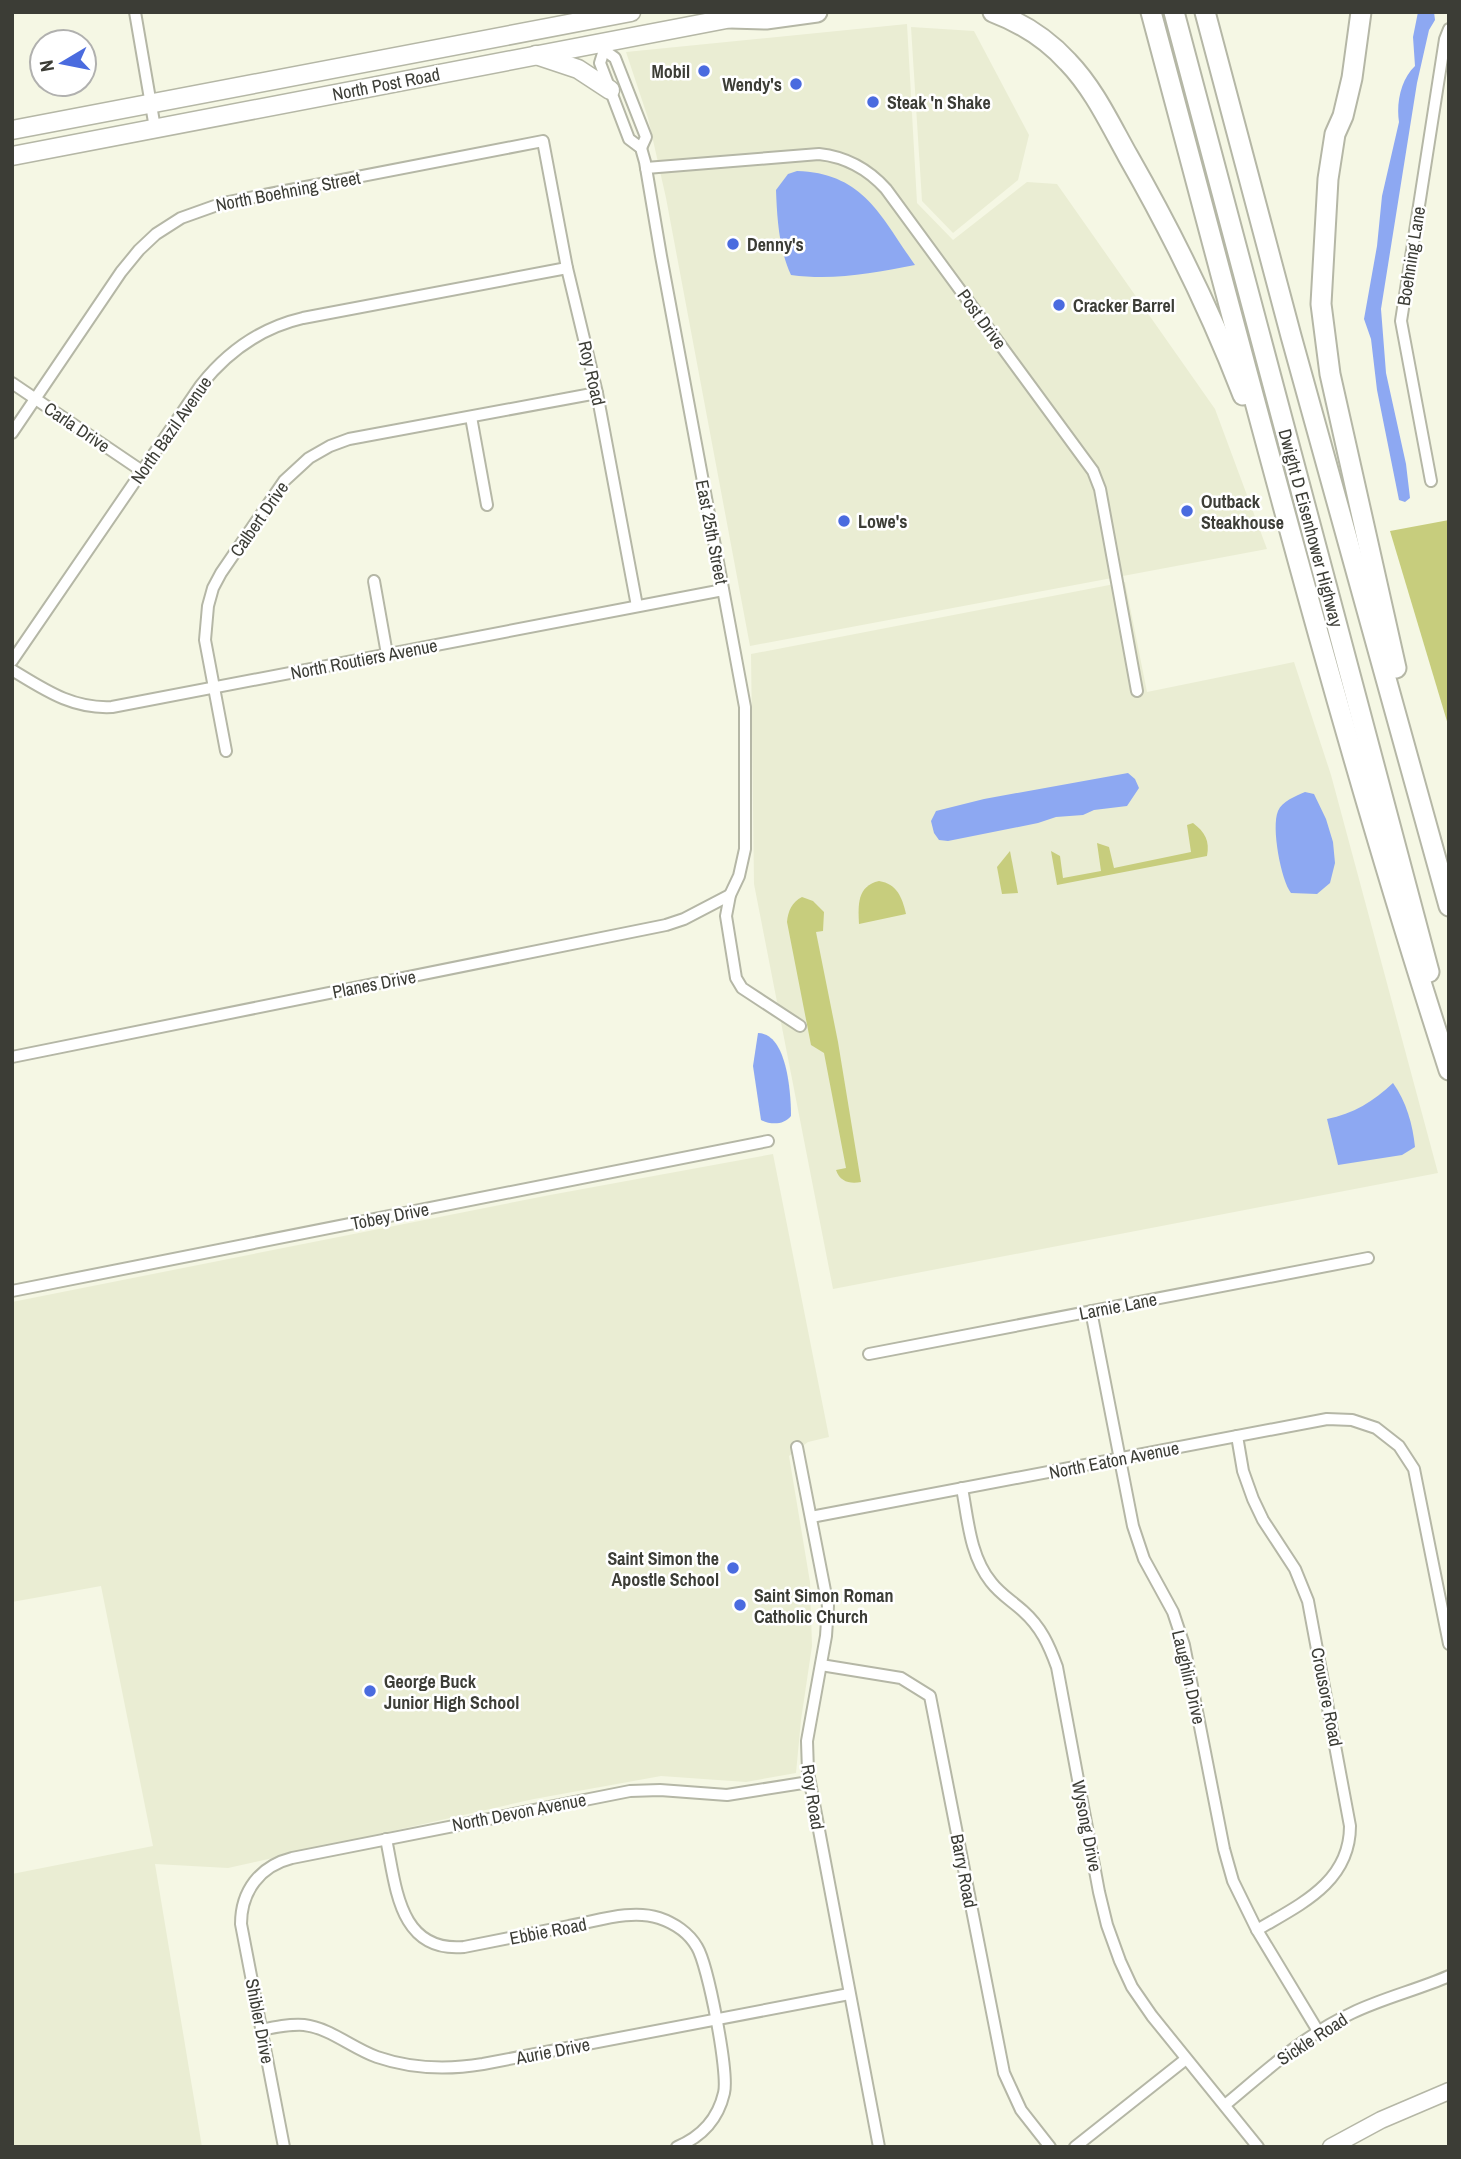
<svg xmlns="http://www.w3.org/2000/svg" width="1461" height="2159" viewBox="0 0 1461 2159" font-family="'Archivo Narrow',sans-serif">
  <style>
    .built { fill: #eaedd3 }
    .green { fill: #c7cd7d }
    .water { fill: #8da8f2 }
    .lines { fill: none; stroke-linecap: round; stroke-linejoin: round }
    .minor-casing { stroke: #b5b7a6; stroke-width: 14 }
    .secondary-casing { stroke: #b5b7a6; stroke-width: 19 }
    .primary-casing { stroke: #b5b7a6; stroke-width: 21 }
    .motorway-casing { stroke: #b5b7a6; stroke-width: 23 }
    .minor { stroke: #fff; stroke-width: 10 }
    .secondary { stroke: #fff; stroke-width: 16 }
    .primary { stroke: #fff; stroke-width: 18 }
    .motorway { stroke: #fff; stroke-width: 19 }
    .poi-dot { fill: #4a6bdf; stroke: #fff; stroke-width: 2.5 }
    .labels { text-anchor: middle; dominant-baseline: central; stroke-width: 5; stroke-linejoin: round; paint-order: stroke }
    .poi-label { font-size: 18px; font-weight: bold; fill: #3c3d36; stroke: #fff; text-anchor: start }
    .street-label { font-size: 18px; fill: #3c3d36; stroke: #fff }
  </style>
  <rect width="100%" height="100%" fill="#f5f7e4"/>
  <g class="built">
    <polygon points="907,24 917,203 953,240 1027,182 1057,184 1215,409 1267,549 750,646 666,198 648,118 626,52"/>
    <polygon points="911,27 974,31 1029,135 1018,180 953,233 922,201"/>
    <polygon points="1125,582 1147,692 1294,662 1331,775 1438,1173 833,1289 754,884 751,654"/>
    <polygon points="773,1154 829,1437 808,1442 789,1456 810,1582 812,1646 801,1720 796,1773 746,1782 661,1776 534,1799 228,1868 155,1864 202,2147 12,2147 12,1874 153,1846 101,1586 12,1602 12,1302 550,1195"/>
  </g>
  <g class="green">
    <polygon points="1449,520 1449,728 1390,531"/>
    <path d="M1193 823C1205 832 1210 841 1207 856L1057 885 1051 851 1060 856 1063 878 1101 871 1097 843 1109 847 1114 868 1191 852 1187 825Z"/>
    <polygon points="1010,851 1018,893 1002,894 997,867"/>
    <path d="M879 881C897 884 902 897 906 914L859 924C858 905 857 886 879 881Z"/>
    <path d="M802 897 813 901 824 912 823 931 816 932 838 1042 861 1182C850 1184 840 1182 836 1170L846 1168 824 1053 811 1045 787 922C788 911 792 902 802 897Z"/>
  </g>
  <g class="water">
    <path d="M1418 12H1434L1435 20 1429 30 1417 83 1381 309 1386 373 1406 464 1410 498 1405 502 1399 500 1377 390 1371 339 1364 319 1377 246 1382 196 1399 122C1396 103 1401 79 1415 66L1413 37Z"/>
    <path d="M797 171C864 173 881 217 915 265 873 273 834 281 791 275 779 249 777 218 776 190L788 174Z"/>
    <polygon points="1128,773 1135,779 1139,788 1127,806 1094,810 1083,815 1056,817 1038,823 948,841 939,840 934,833 931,821 936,811 984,799"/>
    <path d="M1305 792 1314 794 1326 819 1333 842 1335 863 1330 883 1317 894 1291 893C1281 880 1271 827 1278 811 1282 801 1296 796 1305 792Z"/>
    <path d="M758 1033C787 1033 791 1093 791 1116 784 1125 771 1125 761 1120L753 1066Z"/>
    <path d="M1393 1083C1406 1101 1413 1125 1415 1147L1402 1155 1338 1165 1327 1119C1353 1114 1374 1101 1393 1083Z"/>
  </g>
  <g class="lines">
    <defs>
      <g id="minor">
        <polyline points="135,12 155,128"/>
        <polyline points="601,45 604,50 615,58 646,137 641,148"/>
        <polyline points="604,50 600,63 629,139 641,148 645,162 661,256 745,707 745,849 739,876 730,895 726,916 736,978 742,988 800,1026"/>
        <path d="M646 168 819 154C847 157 868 169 886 189L1093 471 1100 489 1137 691"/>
        <polyline points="12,383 142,471"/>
        <polyline points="471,417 487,505"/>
        <polyline points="12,433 121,272 139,250 156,234 181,218 223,203 543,141 567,268 597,393 637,606"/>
        <polyline points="1431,481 1401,321 1445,39 1449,29"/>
        <polyline points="374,581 387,654"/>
        <path d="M12 661 201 385C228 351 260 328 303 318L567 268"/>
        <path d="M12 670C45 690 72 709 112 707L723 590"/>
        <polyline points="226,751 205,640 208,606 213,588 221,573 284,481 309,458 330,446 349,439 597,393"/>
        <polyline points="12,1057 666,925 684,919 730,895"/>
        <polyline points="12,1291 768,1141"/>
        <polyline points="1091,1311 1133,1526 1144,1559 1173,1612 1184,1645 1224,1849 1233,1881 1257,1930 1318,2031"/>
        <polyline points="869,1354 1368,1258"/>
        <path d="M1237 1436 1243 1471 1253 1499 1263 1520 1295 1569 1308 1601 1350 1826C1350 1883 1299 1905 1257 1930"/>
        <polyline points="797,1447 828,1606 826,1636 807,1741 808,1772 879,2147"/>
        <path d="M962 1488C968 1520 970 1556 991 1582 1000 1594 1012 1601 1023 1611 1041 1627 1049 1645 1057 1667L1099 1892 1107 1925 1120 1961 1132 1987 1152 2016 1258 2147"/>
        <polyline points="811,1517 1327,1419 1352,1420 1376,1428 1399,1446 1414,1469 1449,1644"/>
        <polyline points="821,1665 901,1678 930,1696 1004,2073 1021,2110 1050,2147"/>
        <path d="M386 1839C396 1885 398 1953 464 1947 499 1940 534 1933 569 1926 598 1921 631 1909 659 1918 674 1923 689 1933 697 1947 708 1965 729 2073 724 2093 718 2119 701 2137 677 2147"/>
        <path d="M261 2030C275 2027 289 2024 304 2025 330 2028 352 2048 377 2057 412 2069 447 2070 483 2064L849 1994"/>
        <path d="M1225 2105C1265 2072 1304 2035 1352 2013 1383 1998 1417 1990 1449 1976"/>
        <path d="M284 2147 241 1924C241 1891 260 1866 292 1858L630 1791 660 1790 727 1795 809 1782"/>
        <polyline points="1075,2147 1186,2059"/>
      </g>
      <polyline id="secondary" points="1331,2147 1381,2120 1449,2091"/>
      <g id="primary">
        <polyline points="536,55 578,69 610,90"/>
        <polyline points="12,130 631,12"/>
        <polyline points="12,156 742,16"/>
      </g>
      <g id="motorway">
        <path d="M993 12C1022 23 1048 40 1068 62 1094 89 1110 124 1128 156 1172 233 1211 312 1243 395"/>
        <path d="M1151 12C1246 366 1336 722 1449 1070"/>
        <polyline points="1174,12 1429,972"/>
        <polyline points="1205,12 1291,336 1449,906"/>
        <polyline points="1361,12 1352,78 1343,116 1335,134 1328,179 1321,304 1330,374 1396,668"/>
        <polyline points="730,18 766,19 817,12"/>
      </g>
    </defs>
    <use href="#minor" class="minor-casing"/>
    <use href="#secondary" class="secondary-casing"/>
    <use href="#primary" class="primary-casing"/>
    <use href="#motorway" class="motorway-casing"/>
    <use href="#minor" class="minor"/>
    <use href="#secondary" class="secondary"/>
    <use href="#primary" class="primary"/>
    <use href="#motorway" class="motorway"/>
  </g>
  <g class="poi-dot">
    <circle cx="704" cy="71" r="7"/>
    <circle cx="796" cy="84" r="7"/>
    <circle cx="873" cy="102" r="7"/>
    <circle cx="733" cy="244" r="7"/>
    <circle cx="1059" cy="305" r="7"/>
    <circle cx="1187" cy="511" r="7"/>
    <circle cx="844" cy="521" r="7"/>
    <circle cx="733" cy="1568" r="7"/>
    <circle cx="740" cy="1605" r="7"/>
    <circle cx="370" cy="1691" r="7"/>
  </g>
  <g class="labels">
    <g class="poi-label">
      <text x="690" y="71" text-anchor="end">Mobil</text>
      <text x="782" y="84" text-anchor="end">Wendy's</text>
      <text x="887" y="102">Steak 'n Shake</text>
      <text x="747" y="244">Denny's</text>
      <text x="1073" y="305">Cracker Barrel</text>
      <text x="1201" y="501">Outback<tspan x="1201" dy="21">Steakhouse</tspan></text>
      <text x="858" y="521">Lowe's</text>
      <text x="719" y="1558" text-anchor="end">Saint Simon the<tspan x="719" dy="21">Apostle School</tspan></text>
      <text x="754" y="1595">Saint Simon Roman<tspan x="754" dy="21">Catholic Church</tspan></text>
      <text x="384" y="1681">George Buck<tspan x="384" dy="21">Junior High School</tspan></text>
    </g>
    <g class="street-label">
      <text transform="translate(386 84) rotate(-11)">North Post Road</text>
      <text transform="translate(288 191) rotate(-11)">North Boehning Street</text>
      <text transform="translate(1411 256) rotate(-81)">Boehning Lane</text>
      <text transform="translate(982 319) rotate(54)">Post Drive</text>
      <text transform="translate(592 373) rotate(77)">Roy Road</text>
      <text transform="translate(77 427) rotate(34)">Carla Drive</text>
      <text transform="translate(171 430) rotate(-55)">North Bazil Avenue</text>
      <text transform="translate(259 519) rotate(-55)">Calbert Drive</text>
      <text transform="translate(1311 528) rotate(75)">Dwight D Eisenhower Highway</text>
      <text transform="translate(712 532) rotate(79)">East 25th Street</text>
      <text transform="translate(364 659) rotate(-11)">North Routiers Avenue</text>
      <text transform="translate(374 984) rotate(-11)">Planes Drive</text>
      <text transform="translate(390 1216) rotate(-11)">Tobey Drive</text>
      <text transform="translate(1118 1306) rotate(-11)">Larnie Lane</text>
      <text transform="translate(1114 1460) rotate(-11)">North Eaton Avenue</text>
      <text transform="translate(1189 1677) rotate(77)">Laughlin Drive</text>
      <text transform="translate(1327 1697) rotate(79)">Crousore Road</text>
      <text transform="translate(813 1797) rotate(81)">Roy Road</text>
      <text transform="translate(519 1812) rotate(-11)">North Devon Avenue</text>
      <text transform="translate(1087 1826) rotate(79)">Wysong Drive</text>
      <text transform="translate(964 1871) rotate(79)">Barry Road</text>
      <text transform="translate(548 1931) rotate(-11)">Ebbie Road</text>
      <text transform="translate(260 2021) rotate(79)">Shibler Drive</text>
      <text transform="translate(1312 2039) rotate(-33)">Sickle Road</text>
      <text transform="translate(553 2051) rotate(-11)">Aurie Drive</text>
    </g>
  </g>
  <rect width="1461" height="2159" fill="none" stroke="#3c3d36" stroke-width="28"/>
  <g transform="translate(63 63) rotate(260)"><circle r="33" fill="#ffffff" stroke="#b1b1af" stroke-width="2"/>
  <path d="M0-5L12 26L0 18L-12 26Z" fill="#4a6bdf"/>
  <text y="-10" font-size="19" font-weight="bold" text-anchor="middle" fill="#3c3d36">N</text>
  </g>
</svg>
